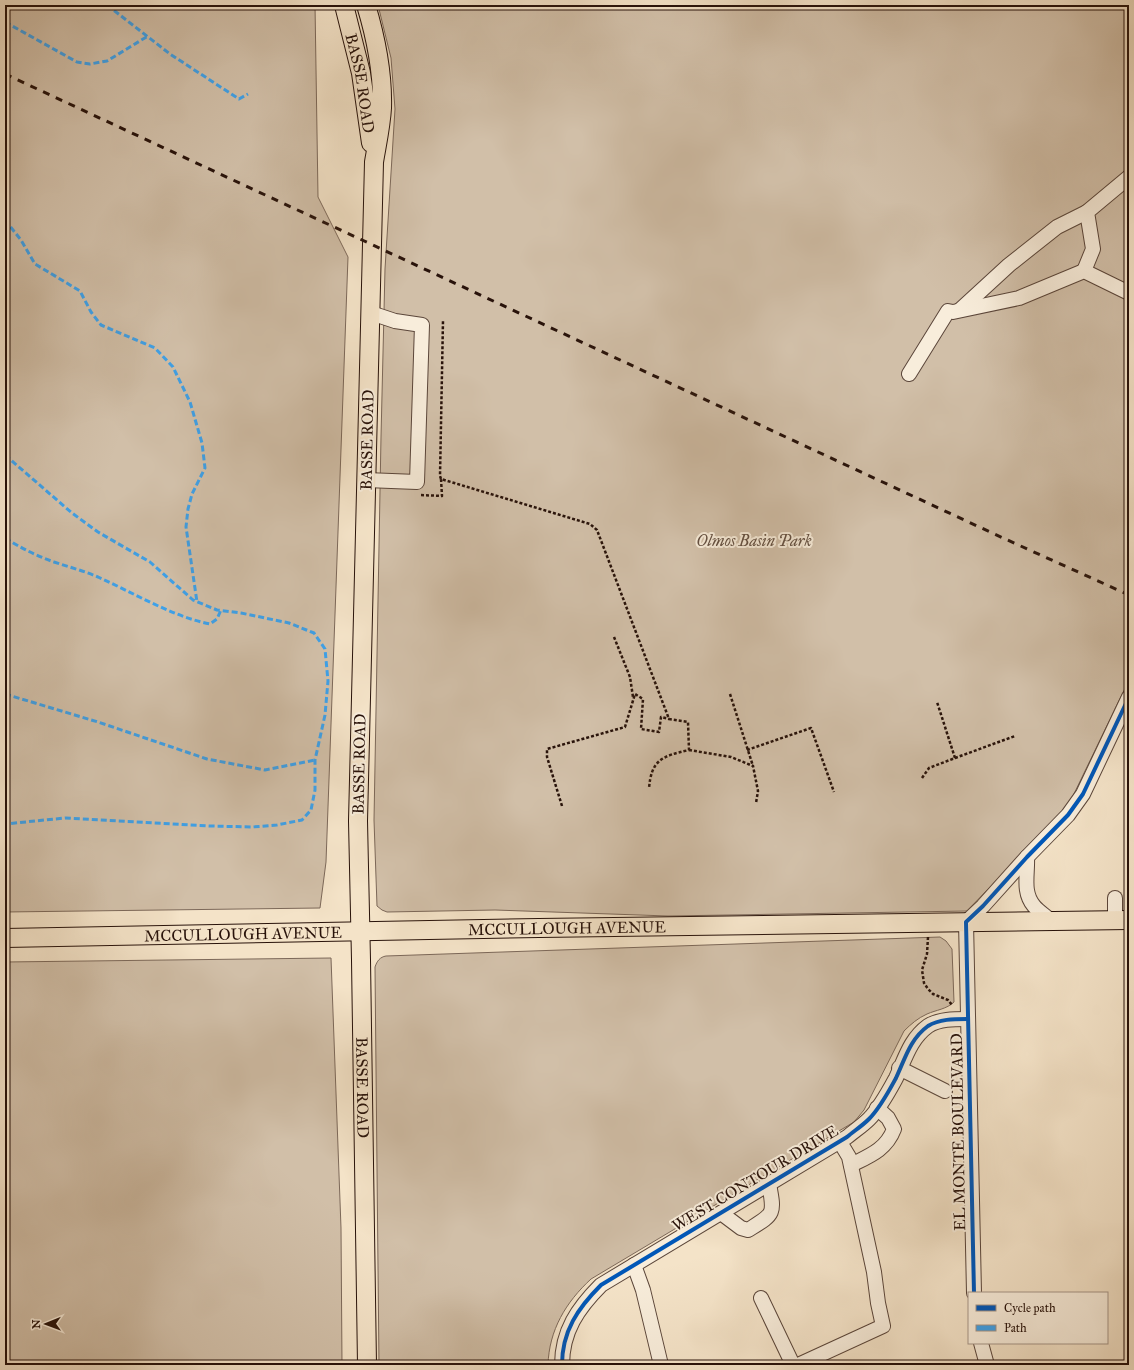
<svg xmlns="http://www.w3.org/2000/svg" width="1134" height="1370" viewBox="0 0 1134 1370" font-family="'IM FELL Great Primer',serif">
  <style>
    .green { fill: #d1bfa8; stroke: #7c6859 }
    .lines { fill: none; stroke-linecap: round; stroke-linejoin: round }
    .minor-casing { stroke: #5b463a; stroke-width: 16 }
    .major-casing { stroke: #28120a; stroke-width: 20 }
    .path { stroke: #28120a; stroke-width: 2.5; stroke-dasharray: 3 2; stroke-linecap: butt }
    .minor { stroke: #f8eddb; stroke-width: 14 }
    .major { stroke: #f4e3c8; stroke-width: 18 }
    .rail { stroke: #28120a; stroke-width: 3; stroke-dasharray: 7 7; stroke-linecap: butt }
    .quiet { stroke: #3ea1e9; stroke-width: 3; stroke-dasharray: 6 3; stroke-linecap: butt }
    .cycleway-casing { stroke: #f8eddb; stroke-width: 6 }
    .cycleway { stroke: #0057b8; stroke-width: 4 }
    .labels { text-anchor: middle; dominant-baseline: central; stroke-width: 4; stroke-linejoin: round; paint-order: stroke }
    .street-label { font-size: 16px; fill: #28120a; stroke: #f8eddb }
    .park-label { font-size: 16px; font-style: italic; fill: #634f41; stroke: #f8eddb }
  </style>
  <rect width="100%" height="100%" fill="#f4e3c8"/>
  <filter id="stains"><feTurbulence type="fractalNoise" baseFrequency=".005" numOctaves="4"/><feColorMatrix values="0 0 0 0 .2 0 0 0 0 .09 0 0 0 0 .02 0 0 0 .5 -.17"/></filter>
  <radialGradient id="worn" r=".72"><stop offset=".6" stop-color="#630" stop-opacity="0"/><stop offset="1" stop-color="#630" stop-opacity=".3"/></radialGradient>
  <g class="green">
    <polygon points="5,5 315,5 318,197 348,257 326,862 320,908 5,912"/>
    <polygon points="378,5 1129,5 1129,680 1071,800 1057,817 967,911 668,916 495,910 387,912 382,910 377,906 374,820 381,437 385,269 395,109 391,58"/>
    <path d="M940 937 946 941 952 949 954 1002C947 1009 936 1010 927 1014 918 1018 911 1024 904 1031L864 1110 854 1122 591 1279C566 1302 549 1330 548 1365H379L375 967C377 961 380 957 386 956Z"/>
    <polygon points="331,958 341,1228 342,1365 5,1365 5,962"/>
  </g>
  <g class="lines">
    <defs>
      <g id="minor">
        <polyline points="1084,271 1093,249 1087,212 1129,177"/>
        <polyline points="960,310 1009,265 1057,227 1087,212"/>
        <polyline points="909,374 948,311 953,312 1019,298 1084,271 1129,293"/>
        <polyline points="366,480 417,482 422,325 395,321 377,315 370,315"/>
        <path d="M1027 857C1028 874 1022 892 1034 906 1039 912 1046 916 1051 921"/>
        <polyline points="1115,898 1115,920"/>
        <polyline points="899,1068 945,1091"/>
        <path d="M851 1165C869 1156 886 1150 894 1129L888 1118 877 1108"/>
        <path d="M721 1213 741 1228 748 1230C774 1214 775 1215 769 1184"/>
        <polyline points="634,1265 643,1290 661,1365"/>
        <polyline points="974,1293 966,922 983,906 1027,857 1068,815 1083,794 1129,697"/>
        <polyline points="761,1298 793,1365"/>
        <polyline points="981,1343 987,1365"/>
        <path d="M562 1365C562 1331 578 1308 601 1285L847 1137C854 1131 862 1126 869 1119 880 1108 889 1091 896 1078 905 1059 910 1039 928 1026 939 1019 954 1019 967 1019"/>
        <polyline points="798,1365 883,1326 878,1303 874,1272 849,1157 840,1142"/>
      </g>
      <g id="major">
        <path id="s1" d="M344 5 361 73 371 143"/>
        <path id="s2" d="M366 5C376 38 383 73 382 108 381 126 377 144 374 162L358 821 361 960 367 1365"/>
        <path id="s3" d="M5 938 539 928 1129 920"/>
      </g>
    </defs>
    <use href="#minor" class="minor-casing"/>
    <use href="#major" class="major-casing"/>
    <g class="path">
      <polyline points="441,479 440,476 443,320"/>
      <path d="M421 495 442 496 441 479 590 524 597 530 669 719 688 722 689 750C662 756 651 760 649 789"/>
      <polyline points="614,637 630,677 633,697"/>
      <polyline points="730,694 753,766"/>
      <polyline points="689,750 731,757 753,766 758,791 756,803"/>
      <polyline points="747,750 811,728 834,792"/>
      <polyline points="955,758 1015,736"/>
      <polyline points="922,778 929,768 955,758 937,702"/>
      <polyline points="562,806 547,757 547,749 625,727 635,694 643,699 641,729 659,732 661,717 669,719"/>
      <polyline points="928,937 927,954 922,970 924,983 928,989 933,994 948,1000 952,1005"/>
    </g>
    <use href="#minor" class="minor"/>
    <use href="#major" class="major"/>
    <polyline class="rail" points="5,74 1003,538 1129,595"/>
    <g class="quiet">
      <polyline points="107,5 170,54 239,99 248,94"/>
      <polyline points="5,22 77,62 90,64 107,61 148,36"/>
      <polyline points="5,220 21,240 35,264 80,291 91,312 101,325 155,348 173,367 190,402 202,443 205,468 192,494 188,509 186,527 197,602"/>
      <polyline points="5,455 72,513 98,532 150,562 193,600 217,610 241,613 289,623 314,633 325,649 328,681 325,715 315,760 315,790 311,810 302,820 277,825 252,827 210,826 65,818 5,824"/>
      <path d="M5 538C21 548 37 556 54 562 69 567 84 571 98 577 134 593 171 616 210 624L217 619 221 610"/>
      <polyline points="5,694 98,722 207,759 265,770 315,760"/>
    </g>
    <defs>
      <g id="cycleway">
        <polyline points="974,1293 966,922 983,906 1027,857 1068,815 1083,794 1129,697"/>
        <path d="M562 1365C562 1331 578 1308 601 1285L847 1137C854 1131 862 1126 869 1119 880 1108 889 1091 896 1078 905 1059 910 1039 928 1026 939 1019 954 1019 967 1019"/>
      </g>
    </defs>
    <use href="#cycleway" class="cycleway-casing"/>
    <use href="#cycleway" class="cycleway"/>
  </g>
  <g class="labels">
    <g class="street-label">
      <text stroke="none"><textPath href="#s1" startOffset="80">BASSE ROAD</textPath></text>
      <text transform="translate(367 440) rotate(-89)">BASSE ROAD</text>
      <text transform="translate(359 764) rotate(-89)">BASSE ROAD</text>
      <text stroke="none"><textPath href="#s3" startOffset="562">MCCULLOUGH AVENUE</textPath></text>
      <text stroke="none"><textPath href="#s3" startOffset="238">MCCULLOUGH AVENUE</textPath></text>
      <text stroke="none"><textPath href="#s2" startOffset="1085">BASSE ROAD</textPath></text>
      <text transform="translate(958 1132) rotate(-91)">EL MONTE BOULEVARD</text>
      <text transform="translate(755 1178) rotate(-31)">WEST CONTOUR DRIVE</text>
    </g>
    <g class="park-label">
      <text x="754" y="540">Olmos Basin Park</text>
    </g>
  </g>
  <rect width="1134" height="1370" fill="none" stroke="#f4e3c8" stroke-width="20"/>
  <rect x="6" y="6" width="1122" height="1358" fill="none" stroke="#28120a" stroke-width="2"/>
  <rect x="10" y="10" width="1114" height="1350" fill="none" stroke="#28120a"/>
  <rect x="968" y="1292" width="140" height="52" fill="#f8eddb" stroke="#a59587"/>
  <rect x="976" y="1305" width="20" height="6" fill="#0057b8" stroke="#a59587"/>
  <text x="1004" y="1312" font-size="12" fill="#28120a">Cycle path</text>
  <rect x="976" y="1325" width="20" height="6" fill="#3ea1e9" stroke="#a59587"/>
  <text x="1004" y="1332" font-size="12" fill="#28120a">Path</text>
  <g transform="translate(46 1324) rotate(269)" stroke="#f8eddb" stroke-width="3" paint-order="stroke">
  <path d="M0-3L7 15L0 10L-7 15Z" fill="#28120a"/>
  <text y="-6" font-size="11" font-weight="bold" text-anchor="middle" fill="#28120a">N</text>
  </g>
  <rect width="100%" height="100%" filter="url(#stains)"/>
  <rect width="100%" height="100%" fill="url(#worn)"/>
</svg>
